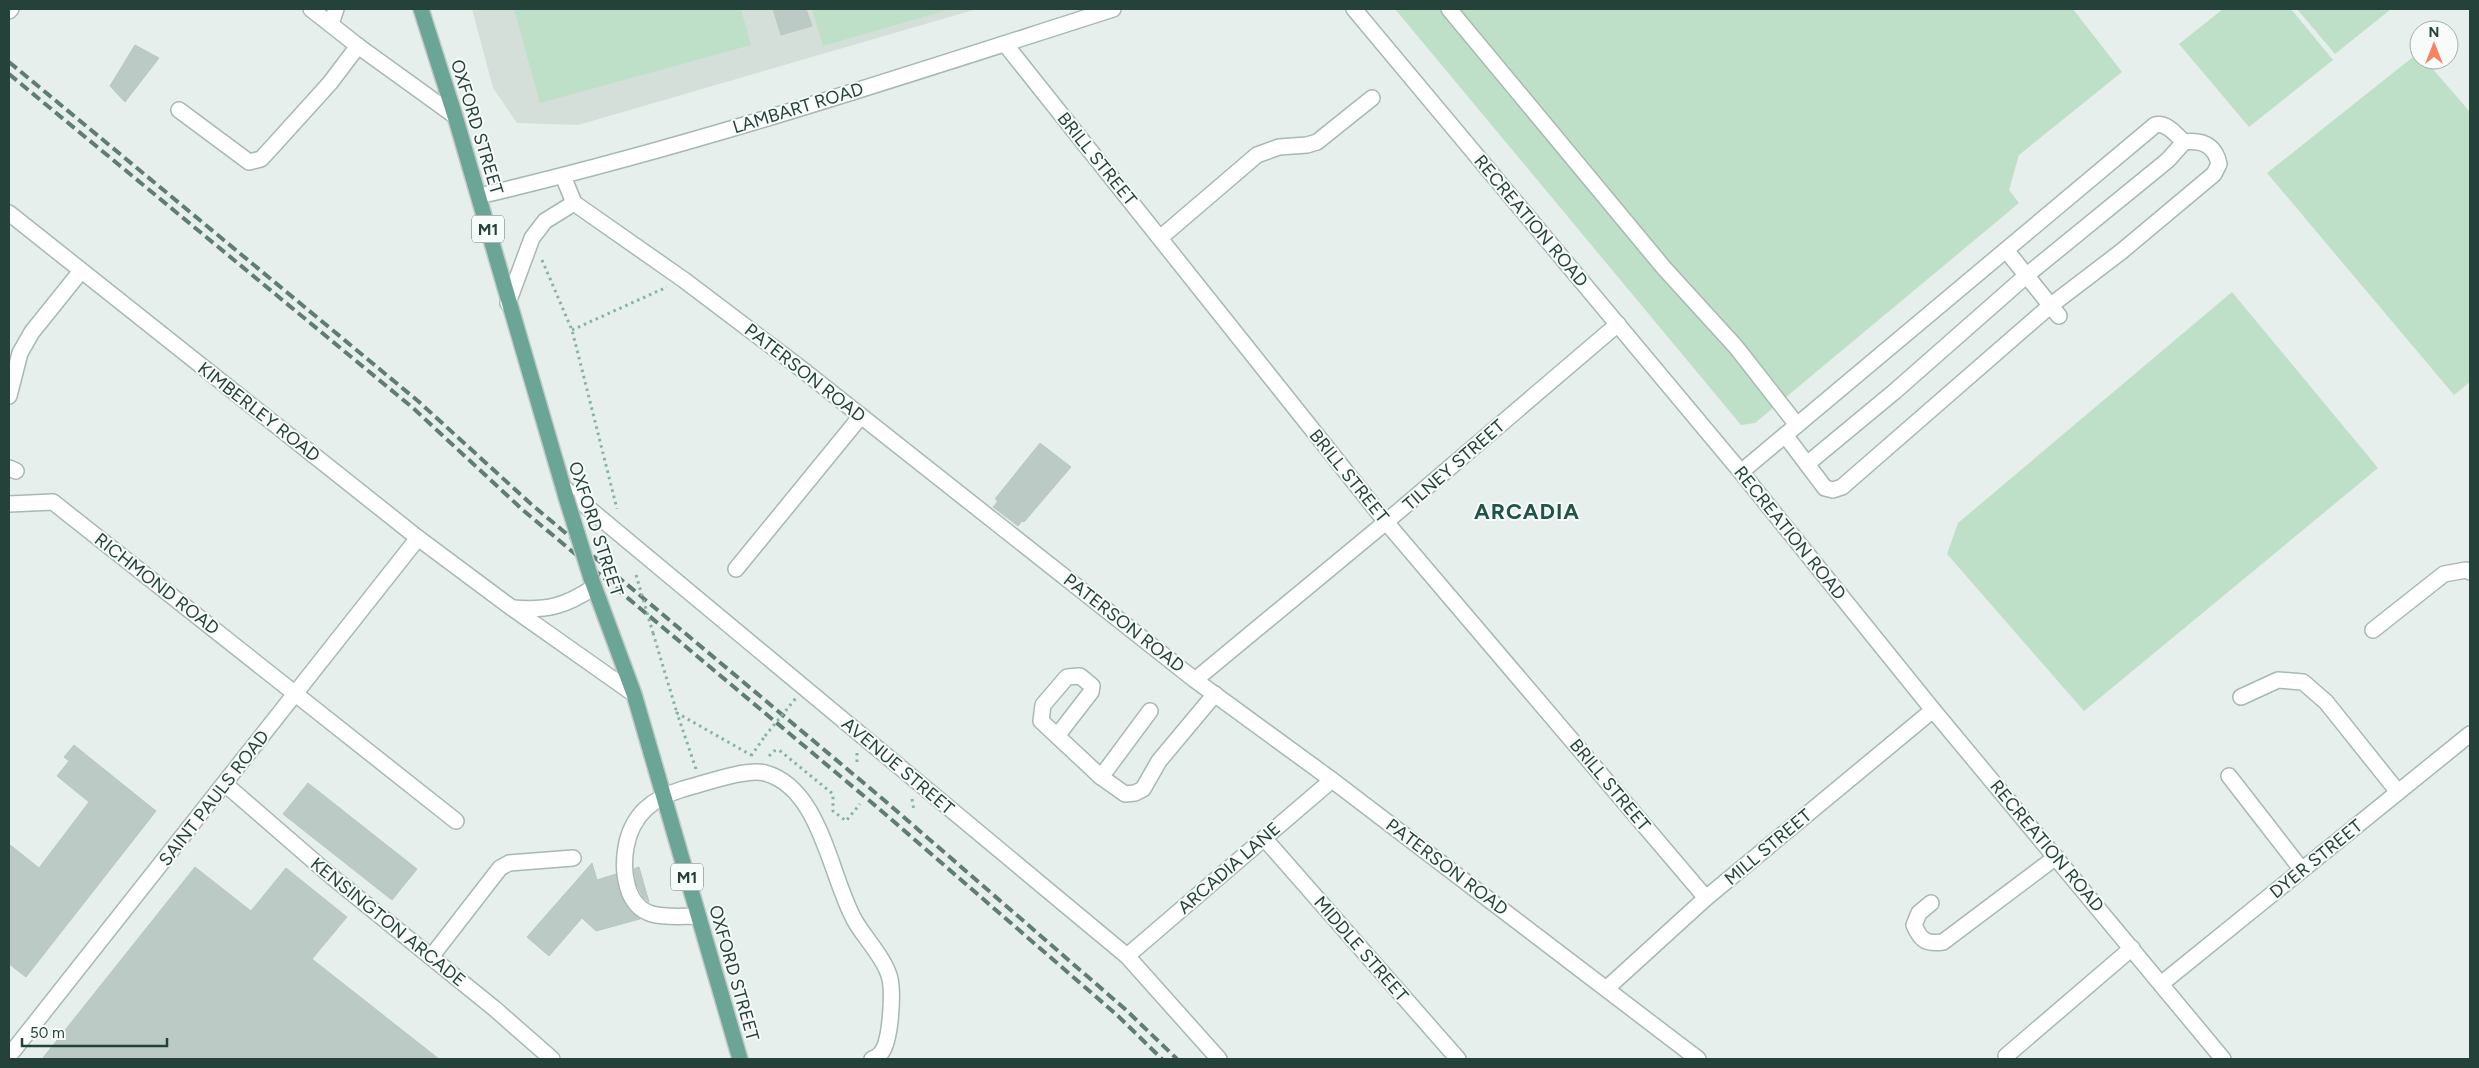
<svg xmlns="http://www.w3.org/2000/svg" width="2479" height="1068" viewBox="0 0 2479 1068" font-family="Figtree,sans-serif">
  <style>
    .built { fill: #d4dfda }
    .green { fill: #bfe0c8 }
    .building { fill: #bbcac4; stroke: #b8c9c2 }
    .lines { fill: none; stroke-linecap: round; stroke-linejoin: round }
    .minor-casing { stroke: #a8b8b2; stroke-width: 18 }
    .major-casing { stroke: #c2cac8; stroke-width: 18 }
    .path { stroke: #86b3a5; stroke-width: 3; stroke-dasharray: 2.5 4; stroke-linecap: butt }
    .minor { stroke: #fff; stroke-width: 15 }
    .major { stroke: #6aa596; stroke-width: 15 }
    .rail { stroke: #5f7d75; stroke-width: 4; stroke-dasharray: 10 5; stroke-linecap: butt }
    .major-bridge-casing { stroke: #c2cac8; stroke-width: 18; stroke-linecap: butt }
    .path-bridge { stroke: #86b3a5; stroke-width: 3; stroke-dasharray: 2.5 4; stroke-linecap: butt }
    .major-bridge { stroke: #6aa596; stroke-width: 15 }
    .labels { text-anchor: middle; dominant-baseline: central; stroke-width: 4; stroke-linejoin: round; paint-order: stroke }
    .shield { fill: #f7fbf9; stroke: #637a73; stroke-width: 1 }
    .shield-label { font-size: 16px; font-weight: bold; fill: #24423a }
    .street-label { font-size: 18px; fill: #24423a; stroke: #f7fbf9 }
    .district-label { font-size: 22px; font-weight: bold; letter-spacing: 1px; fill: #1f5548; stroke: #f7fbf9 }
  </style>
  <rect width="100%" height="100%" fill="#e6efeb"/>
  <polygon class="built" points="472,9 977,9 578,125 517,123 493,88"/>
  <g class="green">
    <polygon points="514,9 741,9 751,45 540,103"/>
    <polygon points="812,9 951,9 823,46"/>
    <polygon points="1395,9 2073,9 2122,72 2019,155 2009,190 2019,203 1755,423 1741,425"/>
    <polygon points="2223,9 2291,9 2333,60 2249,127 2179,44"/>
    <polygon points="2297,9 2391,9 2335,54"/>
    <polygon points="2418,53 2419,60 2425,60 2470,112 2470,382 2454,395 2267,173"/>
    <polygon points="2232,292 2378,468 2084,711 1947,554 1958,523"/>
  </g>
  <g class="building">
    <polygon points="773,9 806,9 812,26 781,35"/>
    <polygon points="135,45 159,58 125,102 110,86"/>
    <polygon points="1040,443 1071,467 1024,522 1022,521 1018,526 993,507 998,501 995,499"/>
    <polygon points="74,745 156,811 26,977 9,964 9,844 39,868 89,802 57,776 69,761 64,757"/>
    <polygon points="308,783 417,869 392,900 283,814"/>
    <polygon points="592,863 597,880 616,874 623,900 629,910 640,919 596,931 582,918 549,956 527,937"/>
    <polygon points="195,867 251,911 286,868 347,917 312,959 439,1059 42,1059"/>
    <polygon points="639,867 649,902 643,897 636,884 634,869"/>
  </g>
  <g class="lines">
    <defs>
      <g id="minor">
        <polyline points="311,9 358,46 455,116"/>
        <polyline points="1354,9 1741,472 1933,710 2223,1059"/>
        <polyline points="1449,9 1664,268 1736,347 1797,425"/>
        <polyline points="9,11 11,9"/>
        <polyline points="331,24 336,9"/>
        <polyline points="1005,44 1386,522 1706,898"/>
        <polyline points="179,110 249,162 261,159 273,146 330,83 358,46"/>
        <polyline points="563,176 574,203 684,280 799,367 1195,680 1332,780 1698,1059"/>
        <path d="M479 196C694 146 903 76 1113 9"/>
        <polyline points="9,213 418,538 512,608 634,694"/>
        <polyline points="1160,238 1257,155 1279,147 1307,145 1317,142 1372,98"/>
        <polyline points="2006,250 2059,316"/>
        <polyline points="508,303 532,238 545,221 574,203"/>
        <polyline points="9,396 20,353 32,332 81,271"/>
        <path d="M1785 435 1825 488 1833 490 1842 487 2050 306 2122 251 2214 174 2219 164C2215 145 2202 140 2184 142"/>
        <polyline points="9,468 16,471"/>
        <path d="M1741 472 2155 125C2167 122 2176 135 2184 142L2168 160 2027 275 1894 392 1807 464"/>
        <polyline points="563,487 1127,956 1219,1059"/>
        <polyline points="9,504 53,502 456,821"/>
        <polyline points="736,569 861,416"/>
        <path d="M513 608C547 611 566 606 594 587"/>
        <polyline points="2373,630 2444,574 2466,570 2470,572"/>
        <polyline points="1195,680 1386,522 1618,324"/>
        <polyline points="2241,697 2278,680 2303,682 2326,702 2398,792"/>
        <polyline points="1057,736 1091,692 1092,686 1080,676 1067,677 1043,705 1041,721 1101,777 1125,794 1135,793 1143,789 1159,761 1215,694"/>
        <polyline points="2229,776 2302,870"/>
        <polyline points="1101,777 1150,711"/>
        <polyline points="225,784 331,876 495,1009 552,1059"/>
        <polyline points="1264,838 1458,1059"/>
        <path d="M1931 903 1919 913 1914 925C1921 941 1926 944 1943 942L2056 857"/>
        <path d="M698 916C683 916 667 918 652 914 625 906 622 870 626 847 632 814 653 798 683 789 703 784 746 768 765 773 821 788 830 877 855 921 864 937 886 960 890 979 893 994 891 1041 881 1053 879 1056 875 1058 872 1059"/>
        <polyline points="1127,956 1332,780"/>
        <polyline points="431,957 500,868 509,863 573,858"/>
        <polyline points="2161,984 2470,734"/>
        <polyline points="1606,989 1706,898 1933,710"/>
        <polyline points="9,1056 418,538"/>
        <polyline points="2006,1056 2132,948"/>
      </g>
      <g id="major">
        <polyline points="421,9 455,116 566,497"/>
        <polyline points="591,578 634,694 740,1059"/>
      </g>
    </defs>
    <use href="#minor" class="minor-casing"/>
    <use href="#major" class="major-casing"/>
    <g class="path">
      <polyline points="542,260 572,330 617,509"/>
      <polyline points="572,330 667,287"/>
      <polyline points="653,633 677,713"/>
      <polyline points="751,756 765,736"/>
      <polyline points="769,756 774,751 779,750 833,794 833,811 846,821 860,804"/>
      <polyline points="857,762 857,753"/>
      <polyline points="696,769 677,713 751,755"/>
      <polyline points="912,799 914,811"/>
    </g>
    <use href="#minor" class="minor"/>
    <use href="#major" class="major"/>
    <g class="rail">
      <polyline points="9,62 418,401 531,504 884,800 1125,1009 1177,1059"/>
      <polyline points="9,74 413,408 524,511 877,807 1117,1015 1162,1059"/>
    </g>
    <defs>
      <polyline id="major-bridge" points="566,497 591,578"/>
    </defs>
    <use href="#major-bridge" class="major-bridge-casing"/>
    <g class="path-bridge">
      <polyline points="636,575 653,633"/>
      <polyline points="765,736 796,698"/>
    </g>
    <use href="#major-bridge" class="major-bridge"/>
  </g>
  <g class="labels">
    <g class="shield">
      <rect x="472" y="215.5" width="32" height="27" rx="4"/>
      <rect x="671" y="863.5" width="32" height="27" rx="4"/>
    </g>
    <g class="shield-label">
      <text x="488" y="229">M1</text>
      <text x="687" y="877">M1</text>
    </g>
    <g class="street-label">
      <text transform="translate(798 108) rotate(-17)">LAMBART ROAD</text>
      <text transform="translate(477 127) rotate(73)">OXFORD STREET</text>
      <text transform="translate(1097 159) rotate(51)">BRILL STREET</text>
      <text transform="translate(1531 221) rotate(50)">RECREATION ROAD</text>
      <text transform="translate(805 373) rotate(38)">PATERSON ROAD</text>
      <text transform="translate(259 412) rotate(38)">KIMBERLEY ROAD</text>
      <text transform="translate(1454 465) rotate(-41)">TILNEY STREET</text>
      <text transform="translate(1349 476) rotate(51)">BRILL STREET</text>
      <text transform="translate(596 529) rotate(72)">OXFORD STREET</text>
      <text transform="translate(1790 533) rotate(51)">RECREATION ROAD</text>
      <text transform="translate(157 584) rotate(38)">RICHMOND ROAD</text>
      <text transform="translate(1124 623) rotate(38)">PATERSON ROAD</text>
      <text transform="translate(898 766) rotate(40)">AVENUE STREET</text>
      <text transform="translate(1610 785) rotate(50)">BRILL STREET</text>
      <text transform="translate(214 798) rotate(-52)">SAINT PAULS ROAD</text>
      <text transform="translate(2047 846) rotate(50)">RECREATION ROAD</text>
      <text transform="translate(1768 847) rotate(-40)">MILL STREET</text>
      <text transform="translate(2316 859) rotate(-39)">DYER STREET</text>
      <text transform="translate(1447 867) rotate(37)">PATERSON ROAD</text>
      <text transform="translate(1229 868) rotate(-41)">ARCADIA LANE</text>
      <text transform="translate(388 922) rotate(39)">KENSINGTON ARCADE</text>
      <text transform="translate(1361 949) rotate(49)">MIDDLE STREET</text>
      <text transform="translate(734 973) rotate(74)">OXFORD STREET</text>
    </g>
    <g class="district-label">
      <text x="1527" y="511">ARCADIA</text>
    </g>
  </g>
  <rect width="2479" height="1068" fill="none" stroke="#24423a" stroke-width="20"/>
  <g transform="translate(2434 45)"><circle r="24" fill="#f7fbf9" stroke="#a3b1ad"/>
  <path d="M0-4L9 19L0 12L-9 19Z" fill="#f4845f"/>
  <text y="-8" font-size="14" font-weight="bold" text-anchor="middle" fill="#24423a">N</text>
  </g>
  <path d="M22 1038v8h145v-8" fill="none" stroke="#24423a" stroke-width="2.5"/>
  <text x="30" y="1038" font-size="15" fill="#24423a" stroke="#f7fbf9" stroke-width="4" paint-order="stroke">50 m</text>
</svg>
